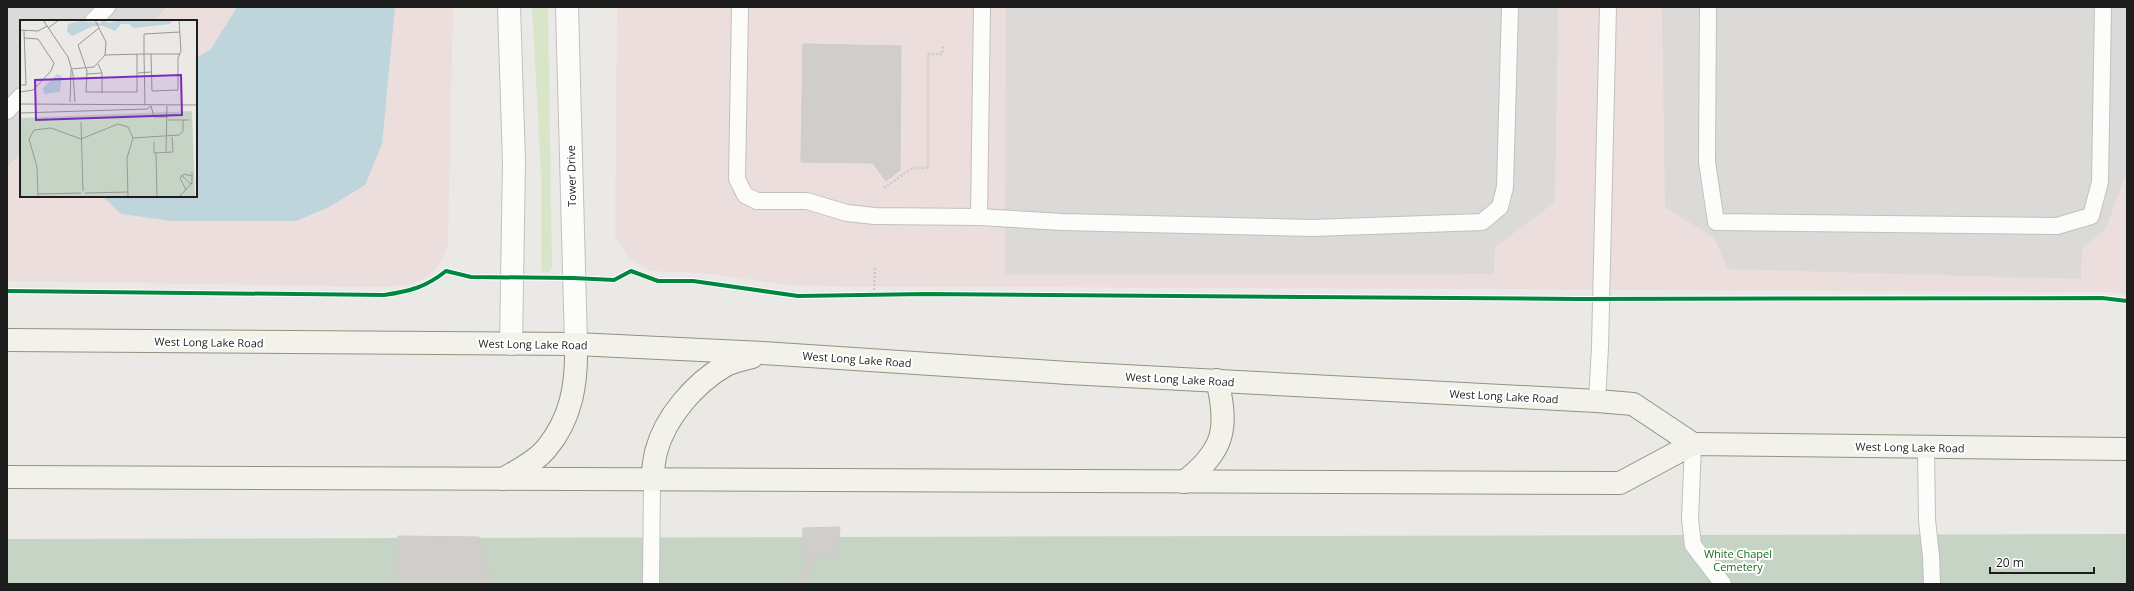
<svg xmlns="http://www.w3.org/2000/svg" width="2134" height="591" viewBox="0 0 2134 591" font-family="'Open Sans',sans-serif">
  <style>
    .commercial { fill: #ecdedc; fill-rule: evenodd }
    .grass { fill: #d8e5c8 }
    .cemetery { fill: #c6d4c6 }
    .parking { fill: #dbdad9 }
    .water { fill: #bdd5db }
    .building { fill: #d0cecb; stroke: #cecbc8 }
    .lines { fill: none; stroke-linecap: round; stroke-linejoin: round }
    .service-casing { stroke: #c1c0be; stroke-width: 18 }
    .tertiary-casing { stroke: #c1c0be; stroke-width: 24 }
    .secondary-casing { stroke: #919280; stroke-width: 24 }
    .path { stroke: #d4c8c7; stroke-width: 2.5; stroke-dasharray: 2 2; stroke-linecap: butt }
    .service { stroke: #fcfcfb; stroke-width: 16 }
    .tertiary { stroke: #fcfcfb; stroke-width: 22 }
    .secondary { stroke: #f2f2eb; stroke-width: 22 }
    .cycleway-casing { stroke: #fff; stroke-width: 6 }
    .cycleway { stroke: #00873e; stroke-width: 4 }
    .labels { text-anchor: middle; dominant-baseline: central; stroke-width: 4; stroke-linejoin: round; paint-order: stroke }
    .street-label { font-size: 11px; fill: #1d1d1d; stroke: #fff }
    .park-label { font-size: 11px; fill: #176f1c; stroke: #fff }
    .inset-road { fill: none; stroke: #999796; stroke-width: 1 }
    .view { fill: #7b2cbf; fill-opacity: 0.15; stroke: #7b2cbf; stroke-width: 2 }
    .inset-edge { fill: none; stroke: #1d1d1d; stroke-width: 2 }
  </style>
  <rect width="100%" height="100%" fill="#ebe9e6"/>
  <g class="commercial">
    <path d="M7 7H453L448 245 439 266 427 277 410 284 386 287 7 281ZM21 21H196V196H21Z"/>
    <polygon points="617,7 2127,7 2127,296 2113,292 797,286 701,273 650,271 628,257 615,236"/>
  </g>
  <polygon class="grass" points="532,7 548,7 552,267 549,272 543,273 541,268 541,173"/>
  <polygon class="cemetery" points="2127,534 2127,584 7,584 7,539"/>
  <g class="parking">
    <polygon points="7,7 167,7 153,21 21,21 21,153 7,167"/>
    <polygon points="1006,7 1558,7 1555,202 1495,247 1494,274 1005,275"/>
    <polygon points="1662,7 2127,7 2126,174 2106,228 2082,249 2081,279 1728,269 1714,238 1665,207"/>
  </g>
  <polygon class="water" points="237,7 395,7 382,144 365,185 329,207 296,221 173,221 121,214 102,196 196,196 196,58 211,49"/>
  <g class="building">
    <polygon points="803,44 901,46 900,170 886,181 873,163 801,162"/>
    <polygon points="840,527 838,557 802,555 803,528"/>
    <polygon points="398,536 479,537 490,580 495,584 397,584"/>
    <polygon points="808,556 815,556 807,584 794,584 801,577"/>
  </g>
  <g class="lines">
    <defs>
      <g id="service">
        <polyline points="740,7 737,179 745,195 757,201 807,201 847,213 875,216 979,217 1062,222 1312,228 1482,222 1500,207 1505,187 1510,7"/>
        <polyline points="1708,7 1707,162 1716,222 2057,226 2091,216 2100,182 2103,7"/>
        <polyline points="93,21 107,7"/>
        <polyline points="7,111 21,96"/>
        <polyline points="979,217 982,7"/>
        <polyline points="1597,401 1600,347 1608,7"/>
        <polyline points="1693,444 1690,519 1693,545 1723,584"/>
        <polyline points="1926,447 1927,520 1931,556 1932,584"/>
        <polyline points="651,584 652,479"/>
      </g>
      <g id="tertiary">
        <polyline points="509,7 514,162 511,344"/>
        <polyline points="567,7 576,344"/>
      </g>
      <g id="secondary">
        <polyline points="7,340 576,344 763,353 1068,373 1597,401 1633,404 1693,444"/>
        <polyline points="7,477 1620,483 1693,444 2127,449"/>
        <path d="M503 479C518 470 535 462 546 449 572 418 577 383 576 344"/>
        <path d="M652 479C653 470 654 461 656 452 665 417 695 383 726 365 734 361 744 359 752 357"/>
        <path d="M1184 482C1224 451 1229 429 1217 380"/>
      </g>
    </defs>
    <use href="#service" class="service-casing"/>
    <use href="#tertiary" class="tertiary-casing"/>
    <use href="#secondary" class="secondary-casing"/>
    <g class="path">
      <polyline points="884,188 912,168 928,168 928,54 942,54 943,45"/>
      <polyline points="874,294 875,268"/>
    </g>
    <use href="#service" class="service"/>
    <use href="#tertiary" class="tertiary"/>
    <use href="#secondary" class="secondary"/>
    <defs>
      <path id="cycleway" d="M7 291 384 295C411 291 426 287 446 271L471 277 573 278 614 280 631 271 658 281H693L798 296 926 294 1578 299 2102 298 2127 301"/>
    </defs>
    <use href="#cycleway" class="cycleway-casing"/>
    <use href="#cycleway" class="cycleway"/>
  </g>
  <g class="labels">
    <g class="street-label">
      <text transform="translate(571 176) rotate(-91)">Tower Drive</text>
      <text transform="translate(209 342) rotate(1)">West Long Lake Road</text>
      <text transform="translate(533 344) rotate(1)">West Long Lake Road</text>
      <text transform="translate(857 359) rotate(4)">West Long Lake Road</text>
      <text transform="translate(1180 379) rotate(3)">West Long Lake Road</text>
      <text transform="translate(1504 396) rotate(3)">West Long Lake Road</text>
      <text transform="translate(1910 447) rotate(1)">West Long Lake Road</text>
    </g>
    <g class="park-label">
      <text x="1738" y="553">White Chapel<tspan x="1738" dy="13">Cemetery</tspan></text>
    </g>
  </g>
  <g transform="translate(20 20)">
    <rect width="177" height="177" fill="#ebe9e6"/>
    <path d="M172 91 175 177H0V98Z" fill="#c6d4c6"/>
    <path d="M83 0 89 3 100 0H154L150 4 114 8 109 4H101L95 11 83 6H73L52 16 47 12 48 4 61 1 81 3ZM37 54 42 56 40 72 24 74 23 68Z" fill="#bdd5db"/>
    <path class="inset-road" d="M23 0 48 37 53 54 55 82M159 0 161 31 158 38V70L132 71 131 34H160M28 8 39 0M79 8 58 25 67 51 66 72H117V34M0 10 18 11 27 6M131 34H124V14L160 12M85 35 124 34 125 84M78 44 82 53V73M51 49 74 47 85 35 86 22 75 0M118 53 131 52M67 54 82 53M0 65H6L4 11M0 72 13 70 31 51 34 43 18 19 4 18M50 82 51 50M0 84 177 85M131 86 134 97H148M0 93 127 89 131 86M148 100H169M61 102 63 171M113 118 159 115 163 111V100M134 122V133L153 132 152 117M146 132 147 86M136 133 137 177M161 155 171 164M166 170 160 158 164 154 172 156M65 173 108 172M18 174 61 173M18 177 17 147 9 119 14 110 31 108 61 119 98 104 108 107 113 118 107 138 108 177M159 177 172 163V152"/>
    <path class="view" d="M161 55 162 95 16 100 15 60Z"/>
    <rect width="177" height="177" class="inset-edge"/>
  </g>
  <rect width="2134" height="591" fill="none" stroke="#1d1d1d" stroke-width="16"/>
  <path d="M1990 567v6h104v-6" fill="none" stroke="#1d1d1d" stroke-width="2"/>
  <text x="1996" y="567" font-size="12" fill="#1d1d1d" stroke="#ffffff" stroke-width="3" paint-order="stroke">20 m</text>
</svg>
